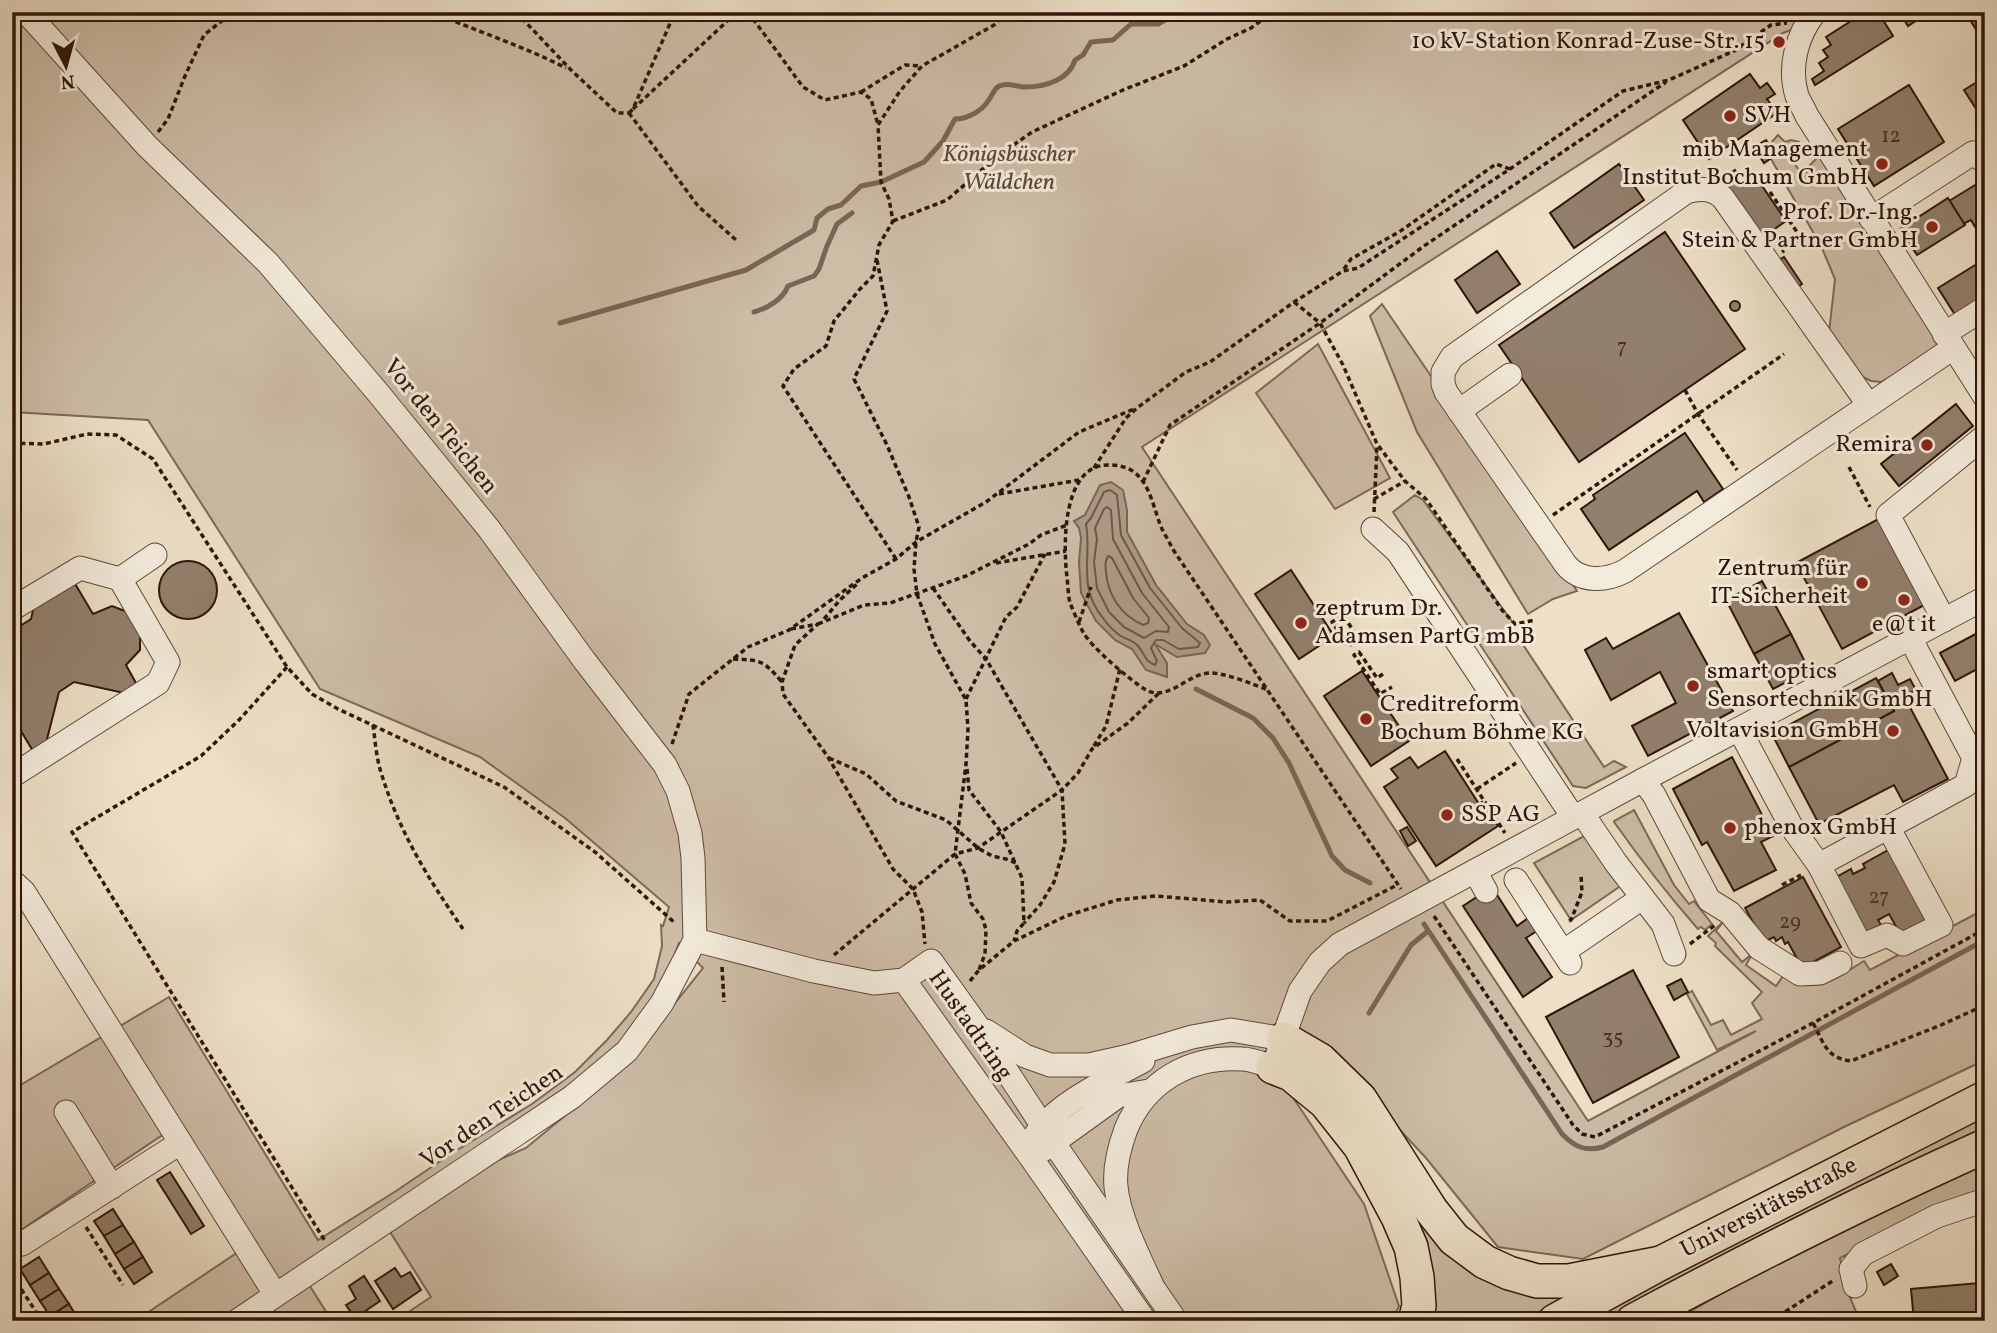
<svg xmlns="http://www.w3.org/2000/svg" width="1997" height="1333" viewBox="0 0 1997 1333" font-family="Vollkorn,serif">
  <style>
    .green { fill: #cdbda7; stroke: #7e6958; stroke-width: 2 }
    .water { fill: #ac9b87; stroke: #7a6555; stroke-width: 2 }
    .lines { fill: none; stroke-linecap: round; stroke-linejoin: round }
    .shore { stroke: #6e5848; stroke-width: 2 }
    .stream { stroke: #7a6555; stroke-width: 5 }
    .building { fill: #927f6c; stroke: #2f150a; stroke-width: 2 }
    .minor-casing { stroke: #5e4839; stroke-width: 25 }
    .highway-casing { stroke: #2f150a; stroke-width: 36 }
    .path { stroke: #2f150a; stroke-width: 3.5; stroke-dasharray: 5 3.5; stroke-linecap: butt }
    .minor { stroke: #f3ebdb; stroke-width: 23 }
    .highway { stroke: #ede0c7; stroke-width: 33 }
    .poi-dot { fill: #8f2418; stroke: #f3ebdb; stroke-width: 2.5 }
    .labels { text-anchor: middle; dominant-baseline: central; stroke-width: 6; stroke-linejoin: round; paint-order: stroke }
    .number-label { font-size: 21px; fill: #483022 }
    .poi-label { font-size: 24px; fill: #2f150a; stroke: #f3ebdb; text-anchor: end }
    .park-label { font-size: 24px; font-style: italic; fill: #5e4739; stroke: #f3ebdb }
    .street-label { font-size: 24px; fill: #2f150a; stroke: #f3ebdb }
  </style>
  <rect width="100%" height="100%" fill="#ede0c7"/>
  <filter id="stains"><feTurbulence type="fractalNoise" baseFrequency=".00286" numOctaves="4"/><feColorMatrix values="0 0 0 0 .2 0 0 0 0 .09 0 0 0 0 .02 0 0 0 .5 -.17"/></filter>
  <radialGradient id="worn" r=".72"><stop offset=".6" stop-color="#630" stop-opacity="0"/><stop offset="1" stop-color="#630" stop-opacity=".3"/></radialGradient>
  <g class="green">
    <path d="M12 12H1804L1791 30 1783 33 1142 447 1588 1121 1756 1031 1717 1050 1687 994 1692 991 1711 1025 1723 1020 1731 1035 1762 1019 1752 1003 1762 992 1715 946 1716 943 1708 936 1724 921 1716 931 1742 962 1752 954 1746 965 1776 986 1783 976C1790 979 1797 984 1805 985 1826 988 1847 971 1864 961L1870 970 1985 909V1060L1844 1127 1583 1259 1498 1247 1426 1158 1316 1040 1412 1202 1572 1294 1523 1321H1426L1388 1173 1292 1096 1364 1204 1399 1306 1392 1321H395L431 1297 387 1227 469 1173 526 1148 624 1067 703 968 679 943 659 996 612 1055 529 1122 228 1321H135L253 1242 176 1126 12 1236V1090L169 997 318 1240 396 1191 454 1152 532 1104 575 1072 607 1040 631 1012 654 979 662 946 661 925 663 926 669 907 565 818 480 757 320 689 148 420 12 412Z"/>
    <polygon points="1778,135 1785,142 1791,140 1799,142 1791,159 1805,178 1809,166 1819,156 1935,338 1937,345 1934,352 1881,382 1871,381 1859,375 1829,333 1835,279 1821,246 1771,159 1775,155 1769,145"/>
    <polygon points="1382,304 1577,591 1553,599 1528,614 1417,432 1370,316"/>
    <polygon points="1318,344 1390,478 1335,509 1256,393"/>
    <polygon points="1415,495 1423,500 1514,624 1512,628 1604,767 1614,761 1626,767 1586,788 1573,786 1393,512"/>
    <path d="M1634 810 1674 885 1689 904 1694 901 1712 924 1705 930 1701 927 1698 929C1668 895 1641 860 1614 822V821Z"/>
    <polygon points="1586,835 1622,885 1571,920 1534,863"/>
    <polygon points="1985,1113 1985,1132 1774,1233 1605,1321 1580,1321"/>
    <polygon points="1985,1160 1985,1191 1966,1194 1840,1258 1846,1288 1860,1321 1674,1321 1738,1284"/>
    <polygon points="306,1280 332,1321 254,1321"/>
  </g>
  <polygon class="water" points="1111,482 1123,490 1127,510 1127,532 1156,585 1187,624 1204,635 1210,645 1205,653 1177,657 1155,644 1167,663 1167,677 1146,670 1132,649 1115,640 1096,621 1081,593 1079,562 1081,538 1079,528 1074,521 1085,515 1100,485"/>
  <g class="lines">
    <g class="shore">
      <path d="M1110 490 1117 495 1121 535 1150 588 1182 628 1200 643 1198 647 1179 649 1163 640H1156L1151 648 1157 661 1155 665C1145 662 1144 652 1137 645 1133 640 1124 639 1118 634 1113 630 1107 624 1103 618 1077 587 1092 558 1086 524L1091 518 1104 492Z"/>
      <polygon points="1107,507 1111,510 1113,539 1142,593 1169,627 1168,632 1156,631 1144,638 1124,627 1109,612 1097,588 1094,562 1097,539 1095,528 1104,509"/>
      <path d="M1108 556 1112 558 1133 598 1149 618 1148 623 1143 625C1121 615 1108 596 1106 572 1105 565 1105 562 1108 556Z"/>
    </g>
    <g class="stream">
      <path d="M754 312C768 308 783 299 788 286L814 276 819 269 827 246 837 224 852 213"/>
      <path d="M560 323 746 270 814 230 817 218 828 209 841 205 861 186 881 182 924 162 943 141 955 119C967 119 982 111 988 101 993 95 994 86 1003 85 1009 83 1018 87 1025 87 1045 87 1069 80 1075 60L1083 55 1091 42 1113 40 1131 24H1158L1172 16C1184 21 1189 21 1199 12"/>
      <polyline points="1196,689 1253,718 1273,738 1289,763 1332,856 1345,870 1370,883"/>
      <path d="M1424 924 1562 1134C1575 1147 1585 1152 1603 1147L1985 940"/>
      <polyline points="1369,1013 1411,945 1428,931"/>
    </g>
  </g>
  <g class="building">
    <polygon points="1865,12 1878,12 1893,36 1815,85 1812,79 1824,71 1819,63 1828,57 1823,50 1831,45 1826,37"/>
    <polygon points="1899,12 1929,12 1908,26"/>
    <polygon points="1965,12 1985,12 1985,26 1977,31"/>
    <polygon points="1750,74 1760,88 1767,83 1775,94 1767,99 1777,113 1709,159 1683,120"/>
    <polygon points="1985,77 1985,116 1982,118 1964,90"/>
    <polygon points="1909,85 1944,142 1874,186 1838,129"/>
    <polygon points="1766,140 1776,155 1764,163 1754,147"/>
    <polygon points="1619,164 1644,200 1574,248 1550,213"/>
    <polygon points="1735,170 1741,178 1752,171 1786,221 1763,237 1723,179"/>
    <polygon points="1985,179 1985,222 1975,227 1971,220 1963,224 1949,201"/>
    <polygon points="1948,198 1965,225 1917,255 1900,229"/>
    <polygon points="1665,232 1745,349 1579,462 1499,345"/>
    <polygon points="1497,251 1520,284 1477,313 1455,280"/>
    <polygon points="1784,257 1802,284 1796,288 1778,261"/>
    <polygon points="1985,259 1985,301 1957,318 1938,288"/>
    <circle cx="1735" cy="306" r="5"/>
    <polygon points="1956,404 1973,426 1899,486 1881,464"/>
    <polygon points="1685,433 1723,489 1704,502 1697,491 1609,550 1581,509 1595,499 1593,495"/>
    <polygon points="1882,517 1928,603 1842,649 1796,563"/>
    <circle cx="188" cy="590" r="29"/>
    <polygon points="1291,570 1334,636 1299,659 1255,594"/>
    <polygon points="71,577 93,614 112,606 133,614 140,632 140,650 126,665 137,685 124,693 74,682 59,692 46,743 33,751 21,731 12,734 12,625 20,626 31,619 35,602"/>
    <polygon points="1762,581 1791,634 1754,654 1726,600"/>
    <polygon points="1679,613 1733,711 1648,756 1632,726 1676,703 1660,672 1611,700 1585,650 1606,638 1613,649"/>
    <polygon points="1985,629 1985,665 1955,681 1940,653"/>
    <polygon points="1791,634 1809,670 1773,689 1754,654"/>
    <polygon points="1362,671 1409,741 1371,766 1324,696"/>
    <polygon points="1892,673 1898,685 1910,679 1916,690 1904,696 1948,779 1903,802 1894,785 1819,824 1789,767 1894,711 1878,681"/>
    <polygon points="1876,678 1894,711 1789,767 1772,734"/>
    <polygon points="1445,751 1479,804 1482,802 1498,826 1436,866 1384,787 1398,778 1391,769 1410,757 1418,768"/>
    <polygon points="1732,757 1773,836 1761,842 1776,870 1734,891 1707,842 1702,845 1673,789"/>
    <polygon points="1407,827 1416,841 1408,846 1400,831"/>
    <polygon points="1890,849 1929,922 1902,937 1889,914 1878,920 1881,925 1863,934 1833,879 1851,869 1853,874 1865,868 1863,864"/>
    <polygon points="1803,877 1841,947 1804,967 1801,966 1788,942 1785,944 1782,937 1776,941 1774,937 1764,942 1745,908"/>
    <polygon points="1492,887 1517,926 1531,916 1540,929 1526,938 1552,977 1523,997 1463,906"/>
    <polygon points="1633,970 1679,1057 1593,1103 1546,1017"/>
    <polygon points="1681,979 1688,992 1674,1000 1667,986"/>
    <polygon points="170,1172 204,1226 191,1234 157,1180"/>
    <polygon points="113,1209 123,1225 104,1236 94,1221"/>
    <polygon points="123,1225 134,1242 115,1254 104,1236"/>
    <polygon points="134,1242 143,1257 124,1269 115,1254"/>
    <polygon points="39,1257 49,1273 30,1285 20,1269"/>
    <polygon points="143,1257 152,1272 134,1284 124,1269"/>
    <polygon points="1891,1264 1898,1276 1884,1285 1877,1272"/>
    <polygon points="395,1268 401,1277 410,1272 421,1290 393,1309 375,1281"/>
    <polygon points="49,1273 59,1289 40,1301 30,1285"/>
    <polygon points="364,1276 380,1301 355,1318 346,1305 356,1299 349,1286"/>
    <polygon points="1979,1283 1982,1320 1914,1321 1911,1289"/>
    <polygon points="59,1289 69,1304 50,1316 40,1301"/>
    <polygon points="69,1304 78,1319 53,1321 50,1316"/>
  </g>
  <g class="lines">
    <defs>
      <g id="minor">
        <polyline points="26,12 147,146 268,263 379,394 489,529 584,660 665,765 678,791 690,833 693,858 695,940 662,1003 627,1051 572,1097 237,1321"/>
        <path d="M1815 12C1797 35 1788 67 1797 96 1800 103 1804 109 1807 116L1985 397"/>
        <polyline points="1871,219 1973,153 1985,162"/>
        <polyline points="1944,334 1985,308"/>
        <path d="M1868 404 1723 198C1713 188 1699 188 1686 192L1452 357 1443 372V384L1446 392 1566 565C1581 583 1606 581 1625 571L1953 348"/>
        <polyline points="1459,411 1510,375"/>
        <polyline points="1373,529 1398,552 1573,817"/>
        <polyline points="120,579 155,555"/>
        <polyline points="12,609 80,568 120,579 168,662 158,683 12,776"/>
        <polyline points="1944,620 1888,515 1985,436"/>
        <polyline points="1910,638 1974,758 1985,767"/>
        <polyline points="1739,729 1791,826 1819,865 1861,946 1887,935 1903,944 1941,925 1888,827"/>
        <polyline points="1643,780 1654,795 1709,900 1730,913 1759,948 1800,974 1820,973 1840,963"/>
        <polyline points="1582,813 1616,863 1663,924 1674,954"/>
        <polyline points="1819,865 1966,785 1974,758"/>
        <polyline points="1475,871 1486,891"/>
        <polyline points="1516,880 1570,963"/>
        <polyline points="12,881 24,892 275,1294"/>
        <polyline points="695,940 814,971 874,983 904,980"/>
        <polyline points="1563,952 1642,898"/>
        <polyline points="904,980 931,961 976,1024 1053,1142 1176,1321"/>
        <polyline points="904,980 1032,1159 1145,1321"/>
        <polyline points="986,1031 1025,1056 1050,1065 1089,1065 1129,1056 1192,1037 1231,1030 1284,1039"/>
        <polyline points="66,1112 112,1187"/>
        <path d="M1034 1137C1056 1103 1108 1080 1143 1061"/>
        <polyline points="1043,1150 1118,1096 1149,1091"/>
        <polyline points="12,1245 22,1244 180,1143"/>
        <path d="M1151 1283C1138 1255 1119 1217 1116 1187 1114 1167 1119 1148 1126 1129 1146 1081 1190 1056 1242 1059 1252 1059 1263 1064 1273 1067L1300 991 1320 962 1340 944 1643 780 1985 598"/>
        <polyline points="1855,1286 1851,1269 1863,1254 1937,1216 1985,1200"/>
      </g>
      <g id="highway">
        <polyline points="1284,1039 1320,1060 1360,1099 1431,1210 1454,1239 1485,1262 1509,1273 1537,1281 1569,1281 1661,1263"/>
        <polyline points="1273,1067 1291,1074 1326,1103 1360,1146 1398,1217 1411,1247 1417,1277 1419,1306 1415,1321"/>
        <polyline points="1555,1321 1661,1263 1985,1098"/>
        <path d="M1633 1321C1749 1259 1865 1200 1985 1146"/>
      </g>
    </defs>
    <use href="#minor" class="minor-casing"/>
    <use href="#highway" class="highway-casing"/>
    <g class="path">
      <path d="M432 12C476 31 523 46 566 68"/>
      <polyline points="516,12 571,70 617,113 629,113"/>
      <polyline points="748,12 803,87 825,100 861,92 871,99 878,125"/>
      <polyline points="861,92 905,65 921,66"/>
      <polyline points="633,109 737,12"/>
      <polyline points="629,113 698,206 736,240"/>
      <polyline points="629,113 633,109 675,12"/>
      <polyline points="158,132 168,119 185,76 204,35 233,12"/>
      <polyline points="1770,192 1801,238 1782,252"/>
      <polyline points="893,221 947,200 999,155 1032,132 1123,90 1184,66 1227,39 1251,28 1273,12"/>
      <polyline points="877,260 887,311 854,379 887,445 909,497 919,527 916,542 914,569 917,594 935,644 966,700 968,729 966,764 955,854 965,874 971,903 983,919 986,930 985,954 979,970"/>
      <polyline points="1344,269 1351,259 1399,232 1496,164 1510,169"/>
      <polyline points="1294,302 1320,323 1343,365 1377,444 1405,481 1426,499 1502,610 1515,624 1535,620"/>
      <polyline points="1685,390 1698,414 1737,470"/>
      <polyline points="12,443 44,444 87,434 116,435 153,459 287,667 312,694 338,709 504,787 595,852 675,923"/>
      <polyline points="1849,467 1870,507"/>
      <polyline points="1094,468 1126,418 1137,408 1186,372 1210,362 1294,302 1343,271 1358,268 1510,169 1623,91 1669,80 1734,51 1771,25 1787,23"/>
      <polyline points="1143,482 1170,425 1320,323 1424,246 1666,82"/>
      <polyline points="999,494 1079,480"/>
      <polyline points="1374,499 1405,481"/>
      <polyline points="1374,512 1377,446"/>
      <polyline points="1553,515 1784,354"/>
      <polyline points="896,559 783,386 794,369 826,346 834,321 860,289 873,276 879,245 893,221 889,199 881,182 878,125 900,91 922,66 994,25 1008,12"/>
      <polyline points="996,563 1066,551"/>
      <polyline points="933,588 970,641 986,659 1062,790 1065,844 1054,882 1040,905 1024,923"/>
      <path d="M1344 616 1359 640 1348 646 1332 622C1341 616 1349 615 1359 612"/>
      <polyline points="824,619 840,600 857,584"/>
      <polyline points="1079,622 1091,587"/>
      <polyline points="818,624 864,605 890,603 966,576 1029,544 1041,535 1067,525"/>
      <polyline points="791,629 818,624 795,645 782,682 783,694 828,757 893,869 913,889 922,912 925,944"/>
      <path d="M733 659C761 660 763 660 782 682"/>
      <polyline points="287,667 239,720 201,756 72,832 325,1241"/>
      <polyline points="1383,674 1377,678 1359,652 1354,655 1380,694 1392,687"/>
      <path d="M1266 689C1252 684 1226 673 1210 673 1188 673 1169 702 1146 690 1131 681 1091 647 1083 632 1078 623 1074 612 1070 603 1068 595 1068 585 1067 577 1063 545 1062 464 1109 465 1118 465 1127 467 1134 472 1151 485 1154 511 1162 529 1165 535 1169 541 1172 548L1401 889"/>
      <polyline points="966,699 1006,617 1017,607 1045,554"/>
      <path d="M373 725C375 739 376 755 380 769 398 830 427 877 463 929"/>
      <polyline points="672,744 689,694 748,647 789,630 862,578 896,559 916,542 986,502 1079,432 1134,409"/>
      <polyline points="1094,746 1106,726 1120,669"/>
      <polyline points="829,758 866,774 896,801 946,820 978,848 992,856 1006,859 1016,863"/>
      <polyline points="1457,759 1505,833"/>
      <polyline points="967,769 969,790 1001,832 1022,878 1024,923 1017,931 1014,941"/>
      <polyline points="1477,789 1516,763"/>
      <polyline points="1782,885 1801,875"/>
      <polyline points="1434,916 1573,1125 1582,1134 1595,1137 1813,1023 1985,929"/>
      <polyline points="1569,921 1571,920 1582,892 1581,875"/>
      <polyline points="1690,944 1715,925"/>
      <polyline points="834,955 955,854 978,848 1062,790 1078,773 1092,749 1128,723 1159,693"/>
      <polyline points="722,967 724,1002"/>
      <polyline points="970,981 979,970 1014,941 1066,916 1117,900 1156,896 1227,902 1260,900 1290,921 1327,921 1397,885"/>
      <path d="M1813 1023C1824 1043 1826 1058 1851 1061L1941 1025 1985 1005"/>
      <polyline points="86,1227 123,1285"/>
      <polyline points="12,1275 42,1321"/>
      <polyline points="1771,1321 1834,1280"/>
    </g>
    <use href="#minor" class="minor"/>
    <use href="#highway" class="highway"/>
  </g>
  <g class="poi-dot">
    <circle cx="1779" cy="42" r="7"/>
    <circle cx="1730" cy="116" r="7"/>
    <circle cx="1882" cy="164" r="7"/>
    <circle cx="1932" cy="227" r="7"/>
    <circle cx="1927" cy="445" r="7"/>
    <circle cx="1862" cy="583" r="7"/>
    <circle cx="1904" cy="600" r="7"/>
    <circle cx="1301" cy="623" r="7"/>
    <circle cx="1693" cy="686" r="7"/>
    <circle cx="1366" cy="719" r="7"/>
    <circle cx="1893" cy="731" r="7"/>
    <circle cx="1447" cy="815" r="7"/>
    <circle cx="1730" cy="828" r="7"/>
  </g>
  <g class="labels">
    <g class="number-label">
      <text x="1891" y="136">12</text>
      <text x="1622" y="347">7</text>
      <text x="1879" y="897">27</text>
      <text x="1790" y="922">29</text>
      <text x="1613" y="1037">35</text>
    </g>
    <g class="poi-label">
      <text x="1765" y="42">10 kV-Station Konrad-Zuse-Str. 15</text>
      <text x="1744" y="116" text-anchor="start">SVH</text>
      <text x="1868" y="150">mib Management<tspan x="1868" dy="28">Institut Bochum GmbH</tspan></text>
      <text x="1918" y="213">Prof. Dr.-Ing.<tspan x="1918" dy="28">Stein &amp; Partner GmbH</tspan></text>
      <text x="1913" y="445">Remira</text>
      <text x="1848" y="569">Zentrum für<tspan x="1848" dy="28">IT-Sicherheit</tspan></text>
      <text x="1315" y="609" text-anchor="start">zeptrum Dr.<tspan x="1315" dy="28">Adamsen PartG mbB</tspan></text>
      <text x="1904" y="625" text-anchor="middle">e@t it</text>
      <text x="1707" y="672" text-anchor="start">smart optics<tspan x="1707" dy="28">Sensortechnik GmbH</tspan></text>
      <text x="1380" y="705" text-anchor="start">Creditreform<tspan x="1380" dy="28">Bochum Böhme KG</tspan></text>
      <text x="1879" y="731">Voltavision GmbH</text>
      <text x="1461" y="815" text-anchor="start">SSP AG</text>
      <text x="1744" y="828" text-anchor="start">phenox GmbH</text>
    </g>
    <g class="park-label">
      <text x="1009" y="155">Königsbüscher<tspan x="1009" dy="28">Wäldchen</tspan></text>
    </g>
    <g class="street-label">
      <text transform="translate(440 427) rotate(51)">Vor den Teichen</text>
      <text transform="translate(970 1026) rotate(55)">Hustadtring</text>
      <text transform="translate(492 1117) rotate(-34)">Vor den Teichen</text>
      <text transform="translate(1769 1208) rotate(-27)">Universitätsstraße</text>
    </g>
  </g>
  <rect width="1997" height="1333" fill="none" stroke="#ede0c7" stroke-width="42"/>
  <rect x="14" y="14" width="1969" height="1305" fill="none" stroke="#2f150a" stroke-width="3.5"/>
  <rect x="21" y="21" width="1955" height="1291" fill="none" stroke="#2f150a" stroke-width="2"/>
  <g transform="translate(66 66) rotate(174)" stroke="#f3ebdb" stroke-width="5" paint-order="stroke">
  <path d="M0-5L12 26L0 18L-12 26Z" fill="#2f150a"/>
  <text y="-10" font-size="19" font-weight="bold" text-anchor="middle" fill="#2f150a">N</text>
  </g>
  <rect width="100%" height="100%" filter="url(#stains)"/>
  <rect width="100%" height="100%" fill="url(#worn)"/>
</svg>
